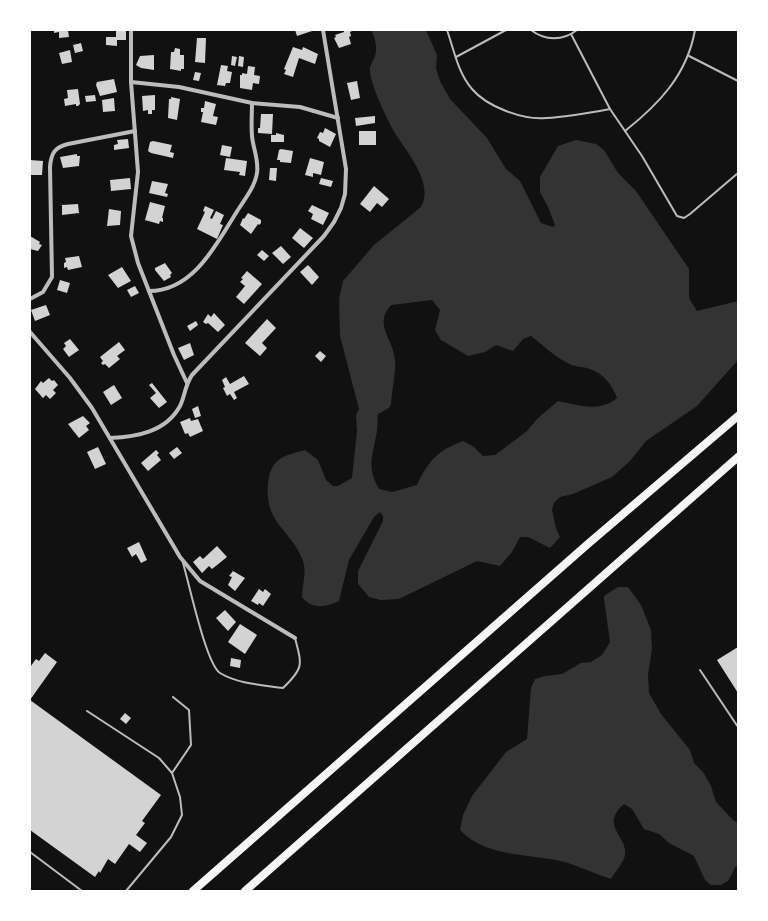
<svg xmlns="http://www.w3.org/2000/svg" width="768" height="921" viewBox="0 0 768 921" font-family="'Noto Sans',sans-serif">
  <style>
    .water { fill: #333; fill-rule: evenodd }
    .building { fill: #d3d3d3 }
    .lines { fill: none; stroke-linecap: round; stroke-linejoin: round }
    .service { stroke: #bcbcbc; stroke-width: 2 }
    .minor { stroke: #bcbcbc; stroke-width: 4 }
    .motorway { stroke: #f5f5f5; stroke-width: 8 }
  </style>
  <rect width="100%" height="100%" fill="#111"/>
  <g class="water">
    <path d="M371 30H426L437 55 436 68 440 81 450 99 487 138 506 169 520 181 541 223 553 227 555 225 548 207 540 192V177L558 146 576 140 596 144 604 150 618 173 636 191 689 269V298L697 311 738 301V360L697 406 646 441 630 461 612 477 573 494 560 497 554 503 552 510 556 528 560 537 550 548 528 537H520L512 552 500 566 477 561 399 599 381 600 369 597 358 584V571L383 521V516L380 512 374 517 349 560 339 601C326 607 312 610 302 597 302 585 307 573 303 561 291 528 264 525 268 483 271 458 283 456 305 450L318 460 326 480 333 486H338L352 478 357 431 356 415 359 409 340 336 339 299 343 281 374 245 421 207C435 181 404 150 392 128 385 114 371 86 370 71 369 67 372 63 374 59 378 49 376 40 371 30ZM432 300 440 310 435 330 441 340 468 356 485 352 496 345 513 351 523 339 531 336C544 346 556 358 572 365 578 367 585 367 590 369 603 373 613 386 617 398 599 413 578 405 558 401L537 419 527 431 495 455 483 456 474 447 463 441C437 451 429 460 417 485L392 492 379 489C367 468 372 458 376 436 378 429 377 421 378 414L389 408 391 404C392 390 396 373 395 360 393 337 373 326 391 305Z"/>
    <path d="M618 587H628L641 605 651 630 652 649 648 675 649 693 661 714 690 750 694 763 703 772 711 786 716 802 733 820 738 823V866H736L728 881 721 885H711L705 880 694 856 669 843 659 834 644 829 632 809 624 804C599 826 628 836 625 855 624 862 615 872 611 879 596 874 580 867 565 862 530 853 486 858 460 830L463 815 472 796 506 752 527 739 531 688 535 679 545 676 562 674 581 663 591 662 602 655 610 642 604 599V596Z"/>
  </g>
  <g class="building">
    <polygon points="54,30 68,30 69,37 59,38 59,32 54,33"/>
    <polygon points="116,30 126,30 126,40 117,40 117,46 106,45 106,37 116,37"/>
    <polygon points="295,30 315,30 297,36"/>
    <polygon points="344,30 354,30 350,32 351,36 349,37 351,44 339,48 334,38 336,37 335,35 344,32"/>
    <polygon points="197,38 206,38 205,63 195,62"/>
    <polygon points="81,43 83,51 75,53 73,45"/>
    <polygon points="293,47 302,50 303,47 318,54 315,64 299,58 293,77 284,74 286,70 284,69"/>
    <polygon points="175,48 180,49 180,55 184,55 184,69 181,69 181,71 170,69 171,52 174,52"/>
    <polygon points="70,50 72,62 62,64 59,53"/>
    <polygon points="154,55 154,70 141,68 136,65 140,56"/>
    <polygon points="232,56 237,57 235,66 231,65"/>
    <polygon points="239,56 244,57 243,67 238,66"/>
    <polygon points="221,65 228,66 227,71 232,72 230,83 226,83 225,86 217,85"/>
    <polygon points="248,66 255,67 254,75 260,76 259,84 253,83 252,90 240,88 240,75 242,75 242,73 247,74"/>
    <polygon points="195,72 201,73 199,81 193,80"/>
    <polygon points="114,79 117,92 100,96 96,85 97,82"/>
    <polygon points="357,81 360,98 351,100 347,83"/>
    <polygon points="78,89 80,104 78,106 76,106 76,104 65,106 64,99 68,98 67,90"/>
    <polygon points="95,95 96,101 86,102 85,96"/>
    <polygon points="155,95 155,110 152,110 152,114 148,114 148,110 143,111 142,96"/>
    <polygon points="171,97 180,99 177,120 168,118 169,99 171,99"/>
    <polygon points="114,98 115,111 103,112 102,100"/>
    <polygon points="205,101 216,104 213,116 218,117 216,125 201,122 203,112 201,112 201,108 204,108"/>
    <polygon points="261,114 273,114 272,134 258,133 258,128 260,128"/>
    <polygon points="375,116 375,123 356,126 355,118"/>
    <polygon points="325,128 336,134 330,147 319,141 319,139 317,138 320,132 323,133"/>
    <rect x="359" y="131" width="17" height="14"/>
    <polygon points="276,133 284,135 284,142 271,142 271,135 276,135"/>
    <polygon points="128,139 129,148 114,150 114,145 118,144 117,140"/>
    <polygon points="153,141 172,145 170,152 174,153 173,158 151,153 148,151 150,142"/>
    <polygon points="222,145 232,147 230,157 220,155"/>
    <polygon points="281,149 293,151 291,163 280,162 280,160 277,160 279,150"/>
    <polygon points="77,154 77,156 80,156 79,166 63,168 60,157"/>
    <polygon points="226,158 247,161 245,176 239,175 240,172 224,170"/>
    <polygon points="310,158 324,162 321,175 313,173 313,177 305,175"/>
    <polygon points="30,160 43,161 42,175 30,175"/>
    <polygon points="270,168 277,168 276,181 269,180"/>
    <polygon points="130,178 131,189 111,191 110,180"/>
    <polygon points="321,178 333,181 331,187 319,184"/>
    <polygon points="152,181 168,184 165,193 168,194 167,197 149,193"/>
    <polygon points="374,186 389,199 382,207 377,203 370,212 360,204"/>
    <polygon points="150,202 165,206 162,218 163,218 163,222 160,221 159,224 145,220"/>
    <polygon points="78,204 79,213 62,215 62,205"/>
    <polygon points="312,205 329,213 323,225 311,219 313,214 308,211"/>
    <polygon points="205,206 214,210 210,218 212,219 216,211 224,215 220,224 223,225 217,239 197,229 205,212 203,211"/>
    <polygon points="109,209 121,211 120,225 107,226"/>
    <polygon points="248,213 261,220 261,223 259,225 258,224 251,234 240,225 243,218 244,219"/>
    <polygon points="300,228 313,238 304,248 292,238"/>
    <polygon points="30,236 40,242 39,244 42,245 38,251 30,249"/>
    <polygon points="281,246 291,257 283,264 272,253"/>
    <polygon points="262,250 269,256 264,261 257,255"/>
    <polygon points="79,256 82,267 68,270 67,267 64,268 64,263 66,262 65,258"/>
    <polygon points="165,263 172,273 170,275 171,277 164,281 155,270 155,268"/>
    <polygon points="308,265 319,277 312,285 300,272"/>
    <polygon points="122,267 131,281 118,288 108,275"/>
    <polygon points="247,271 262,284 244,304 236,297 245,286 240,282 243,279 241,278"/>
    <polygon points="60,280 70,283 67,293 57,290"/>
    <polygon points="135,286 139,293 131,297 127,290"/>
    <polygon points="46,305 50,315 35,321 31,310"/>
    <polygon points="214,313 225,325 218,332 208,323 206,324 203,322 208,314 211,317"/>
    <polygon points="267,319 276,328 262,343 267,348 260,356 245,343"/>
    <polygon points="196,321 198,325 190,331 187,326"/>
    <polygon points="70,339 79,350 69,357 63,349 66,346 64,343"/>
    <polygon points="119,342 125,350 117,356 120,359 109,368 105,364 103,365 101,363 103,361 100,357"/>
    <polygon points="190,343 194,355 184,360 178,348"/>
    <polygon points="320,351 326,356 321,362 315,356"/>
    <polygon points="244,376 249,384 234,392 237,398 234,400 230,394 227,396 223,388 225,387 222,380 226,377 230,384"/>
    <polygon points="49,378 52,381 54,380 58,385 53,390 56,393 50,399 46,395 43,398 35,389 41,381 43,383"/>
    <polygon points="152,383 167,402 159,408 150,398 156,393 149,385"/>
    <polygon points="114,385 122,398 111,405 103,392"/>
    <polygon points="198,406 201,416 195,418 192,409"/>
    <polygon points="83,416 90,423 86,426 89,430 79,438 68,424"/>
    <polygon points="190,418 191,421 198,419 203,431 190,437 188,433 185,434 180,422"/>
    <polygon points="98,447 106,464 95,469 87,452"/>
    <polygon points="177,447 182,453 174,459 169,453"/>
    <polygon points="156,450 159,453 157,455 161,460 148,471 141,463"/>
    <polygon points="139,542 147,560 141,563 136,554 132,557 127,548"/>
    <polygon points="217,546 227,557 212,569 209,566 202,573 193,562 200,556 203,559"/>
    <polygon points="233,571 245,578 235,591 228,585 232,577 229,576"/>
    <polygon points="259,589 263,592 265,589 271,594 263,606 259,603 258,605 251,601"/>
    <polygon points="225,610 236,622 228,631 216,618"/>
    <polygon points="240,624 257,635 245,654 228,642"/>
    <polygon points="738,647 738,693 717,660"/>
    <polygon points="45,653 57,662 30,700 161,795 142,821 145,823 136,835 147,843 140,852 129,844 115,864 108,859 100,873 99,871 95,877 30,830 30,667 36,659 39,661"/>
    <polygon points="231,658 241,660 240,668 230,666"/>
    <polygon points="125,713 131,718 126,724 120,719"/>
  </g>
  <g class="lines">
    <g class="service">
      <path d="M447 30C454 50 458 73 472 89 487 107 523 120 546 118 568 117 589 113 610 109"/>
      <path d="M531 30C545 41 563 41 577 30"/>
      <polyline points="571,34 610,109 642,156 677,216 684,218 690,214 738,173"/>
      <polyline points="689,56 738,81"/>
      <polyline points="456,57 506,30"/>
      <path d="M625 131C659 104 687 75 695 30"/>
      <path d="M183 563C189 583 206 664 220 673 238 684 263 685 283 688 304 668 302 665 295 638"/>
      <polyline points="700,670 738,727"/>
      <polyline points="87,711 159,758 172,773 180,797 182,815 171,837 126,891"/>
      <polyline points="172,773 191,745 189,710 173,697"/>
      <polyline points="30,852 82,891"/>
      <polyline points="332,891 335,891"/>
    </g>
    <g class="minor">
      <polyline points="131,30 131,82 138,172 131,236 138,263 174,355 187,383"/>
      <polyline points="131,82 179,87 252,103 300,107 338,118"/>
      <path d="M149 291C193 291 216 245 236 213 244 200 255 187 257 173 259 160 253 148 252 136 251 125 252 114 252 103"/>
      <path d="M30 299 43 292 52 277 50 167C51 153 55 147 68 144L135 131"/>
      <polyline points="30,332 70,378 92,408 180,557 200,581 295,638"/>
      <path d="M110 438C136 437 166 432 180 406 185 396 185 385 192 375L324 236 334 222 341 208 345 194 346 169 323 30"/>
    </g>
    <g class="motorway">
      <polyline points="193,891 589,543 738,416"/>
      <polyline points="245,891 738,457"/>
    </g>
  </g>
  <rect width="768" height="921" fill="none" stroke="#ffffff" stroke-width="62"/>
</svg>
